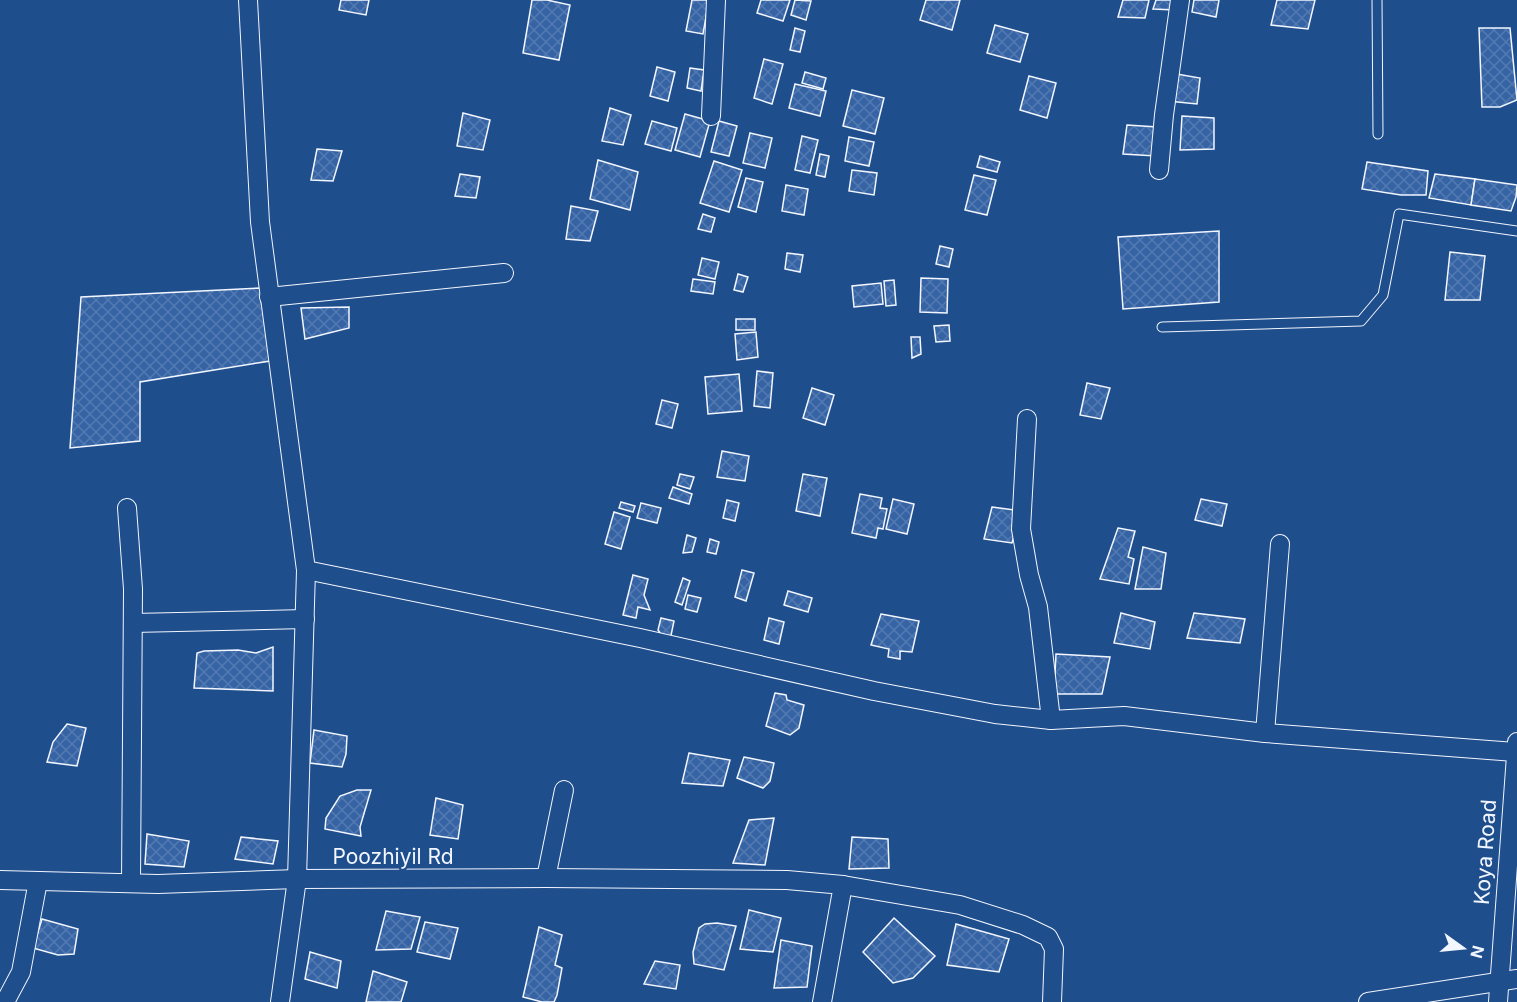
<svg xmlns="http://www.w3.org/2000/svg" width="1517" height="1002" viewBox="0 0 1517 1002" font-family="Inter,sans-serif">
  <style>
    .building { fill: url(#building-cross-hatch); stroke: #f2f6ff; stroke-width: 1.5 }
    .lines { fill: none; stroke-linecap: round; stroke-linejoin: round }
    .service-casing { stroke: #f2f6ff; stroke-width: 11 }
    .minor-casing { stroke: #f2f6ff; stroke-width: 20 }
    .service { stroke: #1f4e8c; stroke-width: 9 }
    .minor { stroke: #1f4e8c; stroke-width: 18 }
    .labels { text-anchor: middle; dominant-baseline: central; stroke-width: 4.5; stroke-linejoin: round; paint-order: stroke }
    .street-label { font-size: 21px; fill: #f2f6ff; stroke: #1f4e8c }
  </style>
  <defs>
    <pattern id="building-cross-hatch" width="8" height="8" patternUnits="userSpaceOnUse" patternTransform="scale(1.5)"><rect width="8" height="8" fill="#3563a3"/><path d="M0 0l8 8M0 8l8-8" fill="none" stroke="#537ab1"/></pattern>
  </defs>
  <rect width="100%" height="100%" fill="#1f4e8c"/>
  <g class="building">
    <polygon points="341,0 369,0 366,15 339,10"/>
    <polygon points="532,0 547,0 570,5 559,60 523,53"/>
    <polygon points="692,0 709,0 703,34 686,31"/>
    <polygon points="761,0 790,0 783,21 757,13"/>
    <polygon points="795,0 811,1 806,20 791,15"/>
    <polygon points="926,0 960,0 952,30 920,20"/>
    <polygon points="1123,0 1149,0 1145,18 1118,17"/>
    <polygon points="1156,0 1176,0 1175,10 1153,9"/>
    <polygon points="1194,0 1219,0 1216,17 1192,12"/>
    <polygon points="1277,0 1315,0 1308,29 1271,25"/>
    <polygon points="995,25 1028,34 1020,62 987,53"/>
    <polygon points="795,28 805,31 800,52 790,50"/>
    <polygon points="1479,28 1510,28 1517,100 1500,107 1482,107"/>
    <polygon points="764,59 783,64 772,104 754,98"/>
    <polygon points="657,67 675,72 668,101 650,96"/>
    <polygon points="690,68 704,70 701,91 687,88"/>
    <polygon points="805,72 826,78 823,89 802,83"/>
    <polygon points="1171,73 1200,78 1197,104 1168,101"/>
    <polygon points="1029,76 1056,83 1047,118 1020,110"/>
    <polygon points="795,84 826,91 820,116 789,108"/>
    <polygon points="852,90 884,98 875,134 843,126"/>
    <polygon points="610,108 631,115 623,145 602,141"/>
    <polygon points="463,113 490,120 483,150 457,146"/>
    <polygon points="685,114 710,121 700,157 675,150"/>
    <polygon points="1182,116 1214,118 1214,149 1180,150"/>
    <polygon points="652,121 677,128 671,151 645,144"/>
    <polygon points="719,121 737,126 729,156 711,152"/>
    <polygon points="1127,125 1157,127 1156,156 1123,154"/>
    <polygon points="750,133 772,138 765,168 743,163"/>
    <polygon points="802,136 818,140 810,173 795,170"/>
    <polygon points="849,137 874,142 869,166 845,161"/>
    <polygon points="317,149 342,151 333,181 311,180"/>
    <polygon points="820,154 829,156 825,177 816,175"/>
    <polygon points="980,156 1000,162 997,172 977,167"/>
    <polygon points="598,160 638,172 630,210 590,199"/>
    <polygon points="714,161 742,170 729,212 700,203"/>
    <polygon points="1367,162 1428,171 1426,195 1401,195 1362,189"/>
    <polygon points="852,170 877,173 874,195 849,191"/>
    <polygon points="460,174 480,177 476,198 455,196"/>
    <polygon points="1435,174 1475,179 1471,205 1429,198"/>
    <polygon points="974,175 996,180 987,215 965,210"/>
    <polygon points="746,178 763,182 756,212 738,207"/>
    <polygon points="1475,179 1517,185 1516,197 1511,211 1471,205"/>
    <polygon points="786,185 808,189 804,215 782,211"/>
    <polygon points="571,206 598,211 590,241 566,239"/>
    <polygon points="703,214 715,218 711,232 698,229"/>
    <polygon points="1219,231 1219,302 1123,309 1118,237"/>
    <polygon points="940,246 953,249 949,267 936,264"/>
    <polygon points="1450,252 1485,256 1480,300 1445,300"/>
    <polygon points="787,253 803,255 800,272 785,269"/>
    <polygon points="702,258 719,262 715,279 698,275"/>
    <polygon points="738,274 748,277 743,292 734,290"/>
    <polygon points="921,278 948,279 947,313 920,312"/>
    <polygon points="693,279 715,282 713,294 691,291"/>
    <polygon points="894,280 896,305 886,306 884,281"/>
    <polygon points="881,283 883,304 854,307 852,286"/>
    <polygon points="261,288 270,361 140,382 140,441 70,448 81,297"/>
    <polygon points="349,307 349,328 305,339 301,308"/>
    <rect x="736" y="319" width="19" height="11"/>
    <polygon points="949,325 950,341 936,342 934,326"/>
    <polygon points="756,332 758,357 737,360 735,334"/>
    <polygon points="911,337 920,337 921,354 912,358"/>
    <polygon points="757,371 773,373 770,408 754,406"/>
    <polygon points="739,374 742,411 708,414 705,377"/>
    <polygon points="1087,383 1110,388 1101,419 1080,415"/>
    <polygon points="812,388 834,395 825,425 803,418"/>
    <polygon points="662,400 678,404 672,428 656,424"/>
    <polygon points="722,451 749,456 745,481 717,477"/>
    <polygon points="680,474 694,477 690,489 677,485"/>
    <polygon points="803,474 827,478 820,516 796,511"/>
    <polygon points="673,487 692,494 689,504 669,498"/>
    <polygon points="860,494 882,498 880,508 887,509 883,529 878,528 876,538 852,533"/>
    <polygon points="893,499 914,504 907,534 886,529"/>
    <polygon points="1201,499 1227,504 1222,526 1195,520"/>
    <polygon points="727,500 739,503 735,521 723,518"/>
    <polygon points="621,502 635,506 633,512 619,508"/>
    <polygon points="641,503 661,508 657,523 637,518"/>
    <polygon points="992,507 1021,511 1012,543 984,539"/>
    <polygon points="614,512 630,517 621,549 605,544"/>
    <polygon points="1118,528 1135,531 1128,557 1134,559 1129,584 1100,579"/>
    <polygon points="687,535 696,538 692,552 683,553"/>
    <polygon points="710,539 719,542 716,554 707,552"/>
    <polygon points="1143,547 1166,553 1161,589 1135,589"/>
    <polygon points="742,570 754,573 746,601 735,597"/>
    <polygon points="633,575 648,579 644,595 650,610 638,607 636,618 623,615"/>
    <polygon points="683,578 690,581 682,605 675,602"/>
    <polygon points="788,591 812,598 808,612 784,605"/>
    <polygon points="688,595 701,598 697,612 685,609"/>
    <polygon points="1121,613 1155,622 1150,649 1114,643"/>
    <polygon points="1194,613 1245,619 1240,643 1187,638"/>
    <polygon points="881,614 919,621 912,652 900,651 900,659 888,657 889,649 871,645"/>
    <polygon points="661,618 674,621 669,645 658,630"/>
    <polygon points="769,618 784,622 779,644 764,640"/>
    <polygon points="273,647 273,691 194,688 197,653 204,651 238,650 256,653"/>
    <polygon points="1056,654 1110,657 1102,694 1054,694"/>
    <polygon points="775,693 786,695 787,700 804,705 799,728 790,735 766,726"/>
    <polygon points="67,724 86,728 77,766 47,762 53,742"/>
    <polygon points="314,730 347,736 346,754 342,767 310,763"/>
    <polygon points="689,753 730,760 723,786 682,783"/>
    <polygon points="744,757 774,763 770,781 763,788 737,778"/>
    <polygon points="357,790 371,790 360,827 361,836 325,829 326,818 340,796"/>
    <polygon points="436,798 463,805 458,839 430,835"/>
    <polygon points="774,818 765,865 733,863 749,820"/>
    <polygon points="147,834 189,841 184,867 145,864"/>
    <polygon points="241,837 278,841 273,864 235,859"/>
    <polygon points="852,837 888,839 889,868 849,869"/>
    <polygon points="749,910 781,918 773,952 740,949"/>
    <polygon points="386,911 420,917 411,949 376,950"/>
    <polygon points="894,918 935,956 913,978 893,983 863,952"/>
    <polygon points="42,919 78,929 74,954 58,955 33,948"/>
    <polygon points="425,922 458,928 450,959 417,952"/>
    <polygon points="717,923 736,926 724,970 694,964 693,952 699,928 705,924"/>
    <polygon points="956,924 1009,939 999,972 947,965"/>
    <polygon points="539,927 562,935 555,965 562,968 557,995 554,1002 542,1002 523,997"/>
    <polygon points="781,940 812,946 807,987 774,988"/>
    <polygon points="310,952 341,961 337,988 305,979"/>
    <polygon points="655,961 680,965 676,989 644,984"/>
    <polygon points="373,971 407,982 401,1002 366,1002"/>
  </g>
  <g class="lines">
    <defs>
      <g id="service">
        <polyline points="1377,0 1378,134"/>
        <polyline points="1162,327 1361,321 1383,295 1399,214 1517,231"/>
      </g>
      <g id="minor">
        <polyline points="248,0 260,222 306,570 297,879 280,1002"/>
        <polyline points="711,116 716,0"/>
        <polyline points="1159,170 1164,115 1180,0"/>
        <polyline points="269,297 504,273"/>
        <polyline points="1027,419 1021,529 1029,575 1038,607 1051,720"/>
        <polyline points="127,508 133,589 131,883"/>
        <polyline points="306,570 640,638 874,691 995,714 1051,720 1124,716 1265,733 1515,752"/>
        <polyline points="133,623 305,619"/>
        <polyline points="1265,733 1280,544"/>
        <polyline points="546,878 564,790"/>
        <polyline points="0,880 158,884 297,879 546,878 787,880 843,885 822,1002"/>
        <polyline points="843,885 960,905 1023,925 1048,937 1054,949 1052,1002"/>
        <polyline points="5,1002 21,972 38,881"/>
        <polyline points="1368,1002 1517,979"/>
        <polyline points="1498,1002 1517,742"/>
      </g>
    </defs>
    <use href="#service" class="service-casing"/>
    <use href="#minor" class="minor-casing"/>
    <use href="#service" class="service"/>
    <use href="#minor" class="minor"/>
  </g>
  <g class="labels">
    <g class="street-label">
      <text transform="translate(1485 852) rotate(-86)">Koya Road</text>
      <text x="393" y="856">Poozhiyil Rd</text>
    </g>
  </g>
  <g transform="translate(1463 948) rotate(105)" stroke="#1f4e8c" stroke-width="4.5" paint-order="stroke">
  <path d="M0-4.5L10 22L0 15L-10 22Z" fill="#f2f6ff"/>
  <text y="-9" font-size="16" font-weight="bold" text-anchor="middle" fill="#f2f6ff">N</text>
  </g>
</svg>
